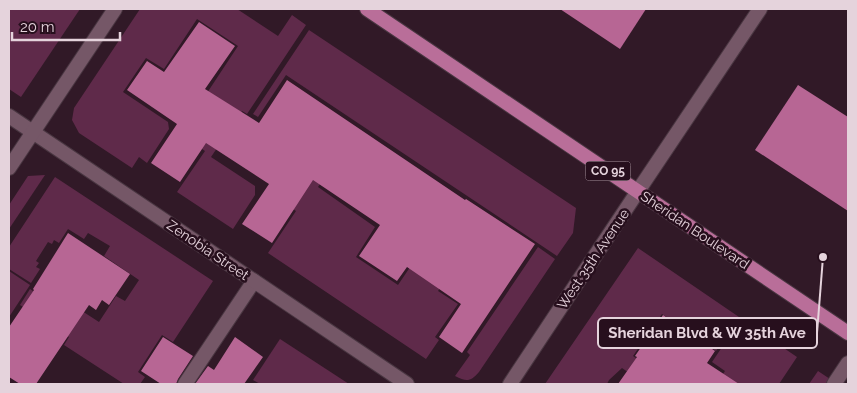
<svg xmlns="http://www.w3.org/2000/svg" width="857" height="393" viewBox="0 0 857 393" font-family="Raleway,sans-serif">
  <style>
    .green { fill: #5f2a4a }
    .building { fill: #b76694 }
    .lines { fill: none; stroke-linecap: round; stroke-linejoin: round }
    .service-casing { stroke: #493641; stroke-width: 16 }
    .minor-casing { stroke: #493641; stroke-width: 16 }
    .tertiary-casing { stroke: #493641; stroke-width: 16 }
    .primary-casing { stroke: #493641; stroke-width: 16 }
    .service { stroke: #755767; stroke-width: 14 }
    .minor { stroke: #755767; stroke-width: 14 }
    .tertiary { stroke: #755767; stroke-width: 14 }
    .primary { stroke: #b96e99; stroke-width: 14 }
    .labels { text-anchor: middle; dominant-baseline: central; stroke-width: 5; stroke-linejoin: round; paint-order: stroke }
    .shield { fill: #270f1d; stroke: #ac98a3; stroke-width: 1 }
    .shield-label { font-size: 12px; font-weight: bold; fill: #e5d3dc }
    .street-label { font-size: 14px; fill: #e5d3dc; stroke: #270f1d }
    .leader { fill: none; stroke: #e5d3dc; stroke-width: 2 }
    .callout-dot { fill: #e5d3dc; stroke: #270f1d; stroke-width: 2 }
    .callout { fill: #270f1d; stroke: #e5d3dc; stroke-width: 2 }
    .callout-label { font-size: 15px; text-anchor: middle; font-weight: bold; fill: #e5d3dc }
  </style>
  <rect width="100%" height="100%" fill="#311927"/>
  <g class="green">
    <polygon points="9,9 80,9 21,97 9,89"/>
    <polygon points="140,9 237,9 278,36 292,15 306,25 247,114 242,111 211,157 255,186 255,195 233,229 177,192 205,151 175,130 207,93 238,46 197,19 164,69 146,58 123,92 168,122 169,129 147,163 139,157 132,168 79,133 72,120 74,108"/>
    <polygon points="309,30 576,208 573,233 557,256 286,75 258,117 253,114"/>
    <polygon points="357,128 318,187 375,227 356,257 398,285 458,196 453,267 438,291 458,304 435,337 439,340 426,359 268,253 296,211 266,190"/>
    <polygon points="45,175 9,229 9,205 28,176"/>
    <polygon points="55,177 213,281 173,342 162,335 138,372 145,377 140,384 124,384 64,345 69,337 20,305 30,289 76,319 82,311 99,322 116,296 125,301 139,280 104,256 110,246 88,233 84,239 68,229 59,243 54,240 52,244 48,242 36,261 39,263 36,267 40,269 31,283 9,269 9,247"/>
    <path d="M538 247 555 259 479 372C470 382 467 382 455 376L470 355 467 352Z"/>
    <polygon points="638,248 739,317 716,351 662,314 633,356 674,384 645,384 622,368 609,380 607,384 545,384"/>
    <polygon points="9,271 30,285 9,317"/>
    <polygon points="741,319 797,357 779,384 716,384 725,371 712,362"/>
    <polygon points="280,339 349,384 260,384 253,380"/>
    <polygon points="818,371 830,379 827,384 809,384"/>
  </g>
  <g class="building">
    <polygon points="560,9 646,9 620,49"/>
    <polygon points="199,22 235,46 205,89 259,123 287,80 465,200 466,199 535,244 462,353 439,337 461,304 407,267 397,281 359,256 380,225 313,180 272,243 242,224 269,184 206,143 180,182 151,163 177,124 127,90 147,61 164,72"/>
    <polygon points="798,85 848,117 848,211 755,150"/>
    <polygon points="68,233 130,274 109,305 102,300 96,310 89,305 36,384 20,384 9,377 9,327 34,290 33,289"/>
    <polygon points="663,315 715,351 707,363 739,384 618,384 637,357 635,356"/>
    <polygon points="163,337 193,356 178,379 176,384 161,384 141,371"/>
    <polygon points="235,337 263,357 244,384 195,384 208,366 214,370"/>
  </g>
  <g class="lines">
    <defs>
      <g id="service">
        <polyline points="185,384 254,281"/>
        <polyline points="834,384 848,363"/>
      </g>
      <g id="minor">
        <polyline points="9,116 407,384"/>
        <polyline points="9,168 115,9"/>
        <polyline points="510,384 638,191"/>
      </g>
      <polyline id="tertiary" points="638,191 760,9"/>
      <polyline id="primary" points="367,9 848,333"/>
    </defs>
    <use href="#service" class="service-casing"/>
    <use href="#minor" class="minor-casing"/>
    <use href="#tertiary" class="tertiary-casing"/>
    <use href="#primary" class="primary-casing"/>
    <use href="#service" class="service"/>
    <use href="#minor" class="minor"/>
    <use href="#tertiary" class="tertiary"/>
    <use href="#primary" class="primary"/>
  </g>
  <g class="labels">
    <rect class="shield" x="585.5" y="161.5" width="45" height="19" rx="4"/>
    <g class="shield-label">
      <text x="608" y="171">CO 95</text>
    </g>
    <g class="street-label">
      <text transform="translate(695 230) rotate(34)">Sheridan Boulevard</text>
      <text transform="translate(208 250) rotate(34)">Zenobia Street</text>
      <text transform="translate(593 259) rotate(-56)">West 35th Avenue</text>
    </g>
  </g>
  <path class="leader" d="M823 257L817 333"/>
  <circle class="callout-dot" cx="823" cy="257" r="5"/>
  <rect class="callout" x="598" y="318" width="219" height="30" rx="5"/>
  <g class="callout-label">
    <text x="707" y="338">Sheridan Blvd &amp; W 35th Ave</text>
  </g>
  <rect width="857" height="393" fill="none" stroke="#e5d3dc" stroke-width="20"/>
  <path d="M12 32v8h108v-8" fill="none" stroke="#e5d3dc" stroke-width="2.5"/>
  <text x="20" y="32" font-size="15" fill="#e5d3dc" stroke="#270f1d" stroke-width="4" paint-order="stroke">20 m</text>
</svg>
